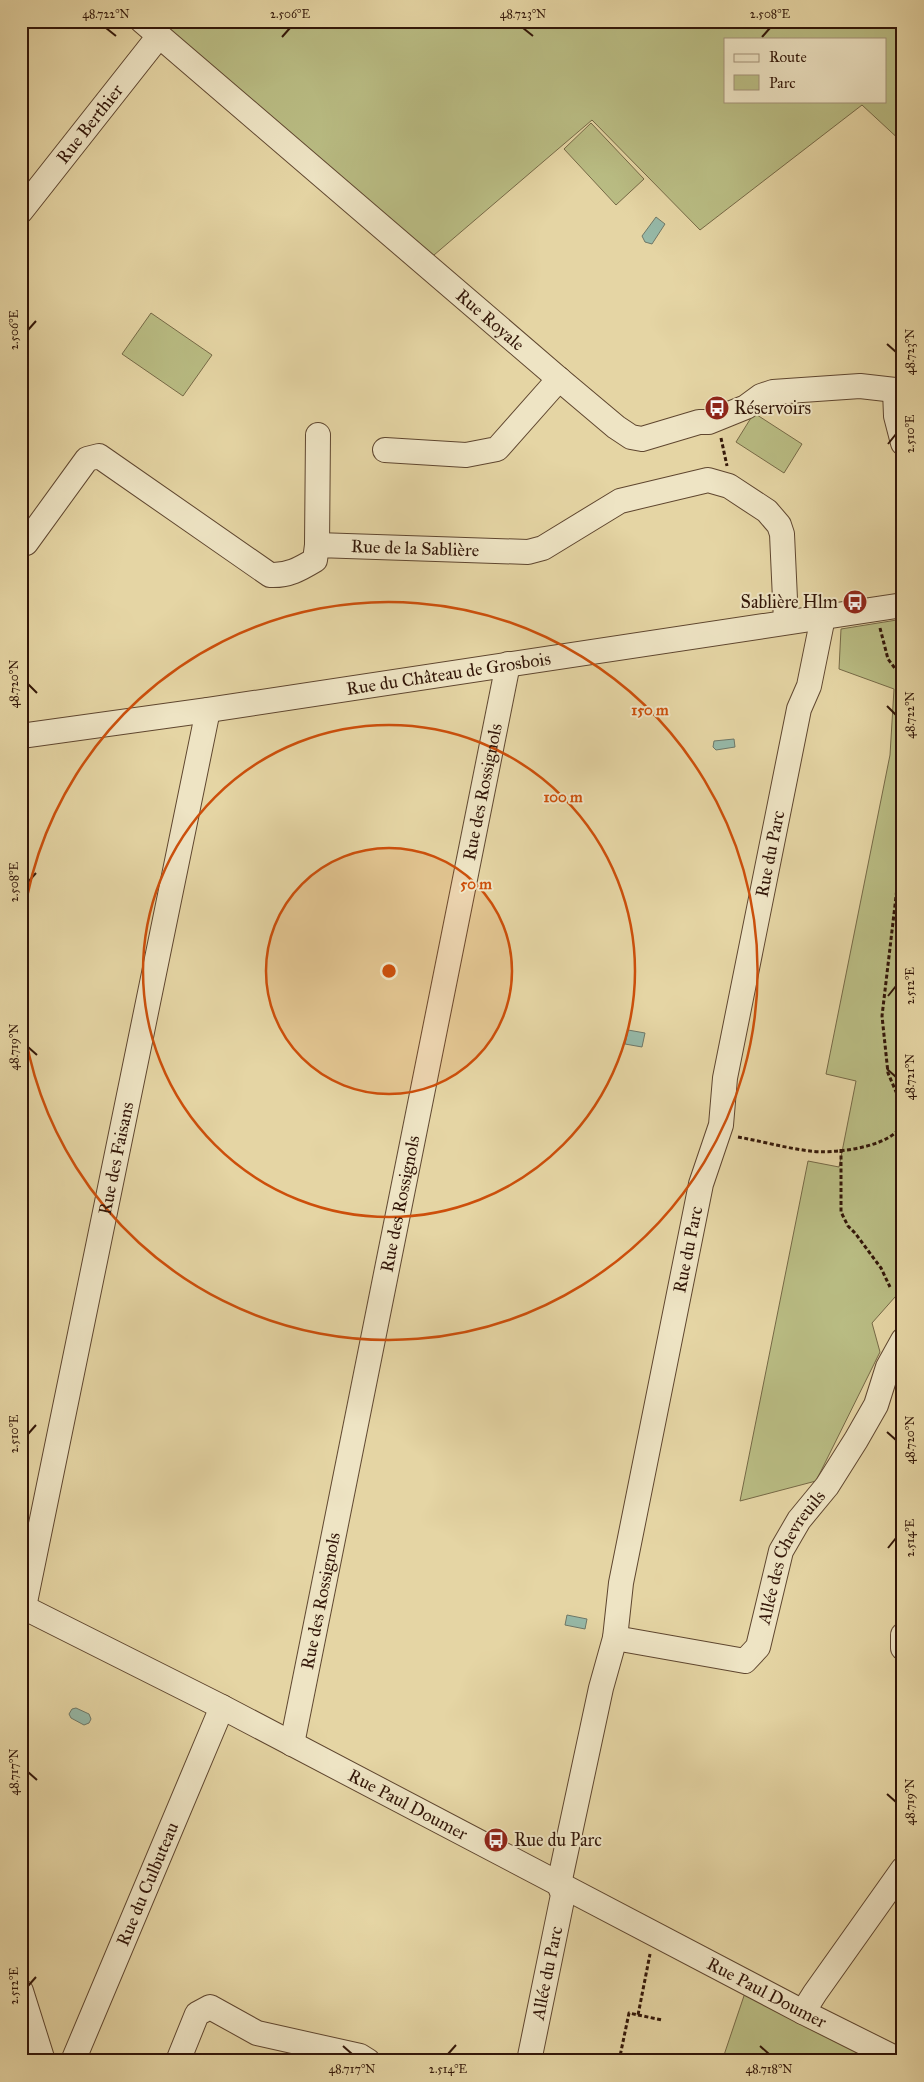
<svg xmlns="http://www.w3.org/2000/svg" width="924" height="2082" viewBox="0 0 924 2082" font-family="'IM FELL Great Primer',serif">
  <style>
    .green { fill: #b9bc83; stroke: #766946; fill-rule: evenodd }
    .water { fill: #96b9a8; stroke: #6e7868 }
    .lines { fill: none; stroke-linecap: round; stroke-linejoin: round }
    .minor-casing { stroke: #5f462f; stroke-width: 26 }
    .path { stroke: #321608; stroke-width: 3; stroke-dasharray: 4 2.5; stroke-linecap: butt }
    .minor { stroke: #eee4c4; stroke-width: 24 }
    .ticks { fill: none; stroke: #321608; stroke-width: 2 }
    .ring { fill: none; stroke: #cd4f0b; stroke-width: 2.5 }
    .labels { text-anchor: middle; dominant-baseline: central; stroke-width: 4; stroke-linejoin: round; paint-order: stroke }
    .street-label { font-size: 18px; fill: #321608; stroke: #eee4c4 }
    .poi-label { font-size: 18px; fill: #321608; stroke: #eee4c4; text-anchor: start }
    .centre { fill: #cd4f0b; stroke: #eee4c4; stroke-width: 2.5 }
    .ring-label { font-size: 15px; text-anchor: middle; font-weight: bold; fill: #cd4f0b; stroke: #eee4c4; stroke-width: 4; stroke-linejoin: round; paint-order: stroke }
    .neatline { fill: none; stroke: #321608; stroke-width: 2 }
    .ticks-label { font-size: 12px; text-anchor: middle; fill: #321608 }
  </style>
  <rect width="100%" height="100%" fill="#e5d5a4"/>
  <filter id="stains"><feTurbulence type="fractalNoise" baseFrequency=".004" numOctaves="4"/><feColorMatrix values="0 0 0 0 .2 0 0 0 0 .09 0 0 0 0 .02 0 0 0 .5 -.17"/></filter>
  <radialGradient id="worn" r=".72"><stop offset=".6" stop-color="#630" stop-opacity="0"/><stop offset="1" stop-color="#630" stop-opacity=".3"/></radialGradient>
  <g class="green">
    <path d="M158 21H903V143L862 105 700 230 592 120 427 261ZM725 39H885V101H725Z"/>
    <polygon points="591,123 644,179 616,205 564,149"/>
    <polygon points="151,313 212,355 183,396 122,354"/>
    <polygon points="754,413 802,444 784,473 736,442"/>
    <polygon points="903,619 903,1288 872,1323 880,1352 816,1481 740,1501 808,1161 839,1167 856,1081 826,1074 890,755 894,689 839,669 841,629"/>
    <polygon points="750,1978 903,2061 722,2061"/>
  </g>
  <g class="water">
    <polygon points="656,217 665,224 652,244 645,242 642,236"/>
    <polygon points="734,739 735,747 716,750 713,747 714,741"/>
    <polygon points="628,1030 645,1033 642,1047 625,1044"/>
    <polygon points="567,1615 587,1619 585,1629 565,1625"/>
    <polygon points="76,1708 89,1714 91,1719 89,1723 84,1725 71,1718 69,1714 72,1709"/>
  </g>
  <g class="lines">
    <defs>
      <g id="minor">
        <path id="s1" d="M142 21 559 379 616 427 631 437 642 439 699 422H709L746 407 761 396 773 392 860 386 895 390"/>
        <path id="s2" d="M21 211 159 36"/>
        <polyline points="895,390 896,416 903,443"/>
        <polyline points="385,450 466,455 497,449 559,379"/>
        <path id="s3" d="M21 543H26L87 459 99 456 270 575C288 576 300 569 315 560L317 545 528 552 543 548 620 501 708 480 729 486 767 511 779 525 782 534 786 621"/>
        <polyline points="317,545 318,435"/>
        <path id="s4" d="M21 736 208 710 903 605"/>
        <path id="s5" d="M21 1606 222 1707 803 2012 901 2061"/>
        <path id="s6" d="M24 1607 208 710"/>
        <polyline points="903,1635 903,1648"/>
        <path id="s7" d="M615 1638 745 1661 758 1647 781 1551 799 1520 827 1486 856 1440 876 1405 888 1367 903 1340"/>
        <path id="s8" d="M292 1744 508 664"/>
        <polyline points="21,1991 43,2061"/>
        <polyline points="803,2012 815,1993 903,1869"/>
        <path id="s9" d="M73 2061 222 1707"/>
        <polyline points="178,2061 197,2014 210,2007 257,2033 360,2056 368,2061"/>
        <path id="s10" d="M529 2061 563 1895 559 1884 601 1688 615 1638 621 1583 701 1184 721 1125 725 1078 799 709 809 686 823 617"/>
      </g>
    </defs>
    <use href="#minor" class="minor-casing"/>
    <g class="path">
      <polyline points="721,438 727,466"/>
      <polyline points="880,628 888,659 903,679"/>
      <polyline points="903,859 899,871 882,1016 888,1073 903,1108"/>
      <polyline points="903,1111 897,1131 903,1139"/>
      <path d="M738 1137C761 1141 785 1148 810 1151 833 1154 881 1148 897 1131"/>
      <polyline points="841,1149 841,1212 848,1226 855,1233 881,1268 890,1287"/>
      <polyline points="638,2015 662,2020"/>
      <polyline points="619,2061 629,2013 638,2015 650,1954"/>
    </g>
    <use href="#minor" class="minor"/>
  </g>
  <path class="ticks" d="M106 28 116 36M523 28 533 36M282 37 290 28M762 37 770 28M28 330 36 321M887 344 896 352M888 444 896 434M28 684 37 693M887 706 896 715M28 882 36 873M888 996 896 986M28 1047 37 1055M887 1069 896 1077M887 1432 896 1440M28 1434 36 1425M888 1548 896 1538M28 1772 37 1780M887 1794 896 1802M28 1986 36 1977M343 2046 352 2054M760 2046 769 2054M448 2054 456 2045"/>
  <circle cx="389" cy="971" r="123" fill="#cd4f0b" fill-opacity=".12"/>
  <g class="ring">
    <circle cx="389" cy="971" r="123"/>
    <circle cx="389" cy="971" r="246"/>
    <path d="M21 939A369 369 0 1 1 21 1003"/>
  </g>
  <defs>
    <symbol id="bus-disc" viewBox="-11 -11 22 22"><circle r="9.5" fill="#8f2418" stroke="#eee4c4"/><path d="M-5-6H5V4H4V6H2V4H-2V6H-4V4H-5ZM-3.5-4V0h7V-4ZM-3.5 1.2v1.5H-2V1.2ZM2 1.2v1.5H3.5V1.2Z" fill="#fff"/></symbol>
  </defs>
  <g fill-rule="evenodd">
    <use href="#bus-disc" x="703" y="394" width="28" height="28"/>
    <use href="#bus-disc" x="841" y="588" width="28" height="28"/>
    <use href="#bus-disc" x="482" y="1826" width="28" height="28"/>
  </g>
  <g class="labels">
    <g class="street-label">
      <text stroke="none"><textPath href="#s2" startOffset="111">Rue Berthier</textPath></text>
      <text stroke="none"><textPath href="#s1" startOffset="459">Rue Royale</textPath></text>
      <text stroke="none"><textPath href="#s3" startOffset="491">Rue de la Sablière</textPath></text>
      <text stroke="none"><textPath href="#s4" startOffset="432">Rue du Château de Grosbois</textPath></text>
      <text stroke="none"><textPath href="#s8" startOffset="971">Rue des Rossignols</textPath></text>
      <text stroke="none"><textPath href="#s10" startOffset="1234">Rue du Parc</textPath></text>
      <text stroke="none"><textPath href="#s6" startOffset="458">Rue des Faisans</textPath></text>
      <text stroke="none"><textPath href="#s8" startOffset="551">Rue des Rossignols</textPath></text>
      <text stroke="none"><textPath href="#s10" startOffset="829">Rue du Parc</textPath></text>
      <text stroke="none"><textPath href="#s7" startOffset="248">Allée des Chevreuils</textPath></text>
      <text stroke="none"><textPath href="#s8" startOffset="146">Rue des Rossignols</textPath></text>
      <text stroke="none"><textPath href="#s5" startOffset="435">Rue Paul Doumer</textPath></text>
      <text stroke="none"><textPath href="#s9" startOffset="192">Rue du Culbuteau</textPath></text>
      <text stroke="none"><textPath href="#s10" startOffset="90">Allée du Parc</textPath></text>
      <text stroke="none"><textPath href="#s5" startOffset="840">Rue Paul Doumer</textPath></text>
    </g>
    <g class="poi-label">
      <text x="734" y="408">Réservoirs</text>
      <text x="838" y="602" text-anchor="end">Sablière Hlm</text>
      <text x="514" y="1840">Rue du Parc</text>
    </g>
  </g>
  <circle cx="389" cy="971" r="8" class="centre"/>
  <g class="ring-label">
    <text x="650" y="715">150 m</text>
    <text x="563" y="802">100 m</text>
    <text x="476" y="889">50 m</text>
  </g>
  <rect width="924" height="2082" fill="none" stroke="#e5d5a4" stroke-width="55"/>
  <rect x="724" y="38" width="162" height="65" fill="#eee4c4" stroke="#a39279"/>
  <rect x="734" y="54" width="25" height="8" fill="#eee4c4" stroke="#a39279"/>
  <text x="769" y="62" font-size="15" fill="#321608">Route</text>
  <rect x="734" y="75" width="25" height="15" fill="#b9bc83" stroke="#a39279"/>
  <text x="769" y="88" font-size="15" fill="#321608">Parc</text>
  <rect x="28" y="28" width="868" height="2026" class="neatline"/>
  <g class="ticks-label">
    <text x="106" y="18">48.722°N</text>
    <text x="290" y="18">2.506°E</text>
    <text x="523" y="18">48.723°N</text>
    <text x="770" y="18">2.508°E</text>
    <text transform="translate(14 330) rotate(-90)" y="4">2.506°E</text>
    <text transform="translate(910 352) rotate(-90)" y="4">48.723°N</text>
    <text transform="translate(910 434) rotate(-90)" y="4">2.510°E</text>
    <text transform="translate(14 684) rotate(-90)" y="4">48.720°N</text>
    <text transform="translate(910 715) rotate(-90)" y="4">48.722°N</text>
    <text transform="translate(14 882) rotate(-90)" y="4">2.508°E</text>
    <text transform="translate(910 986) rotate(-90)" y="4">2.512°E</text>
    <text transform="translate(14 1047) rotate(-90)" y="4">48.719°N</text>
    <text transform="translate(910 1077) rotate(-90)" y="4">48.721°N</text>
    <text transform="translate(14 1434) rotate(-90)" y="4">2.510°E</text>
    <text transform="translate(910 1440) rotate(-90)" y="4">48.720°N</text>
    <text transform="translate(910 1538) rotate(-90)" y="4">2.514°E</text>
    <text transform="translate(14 1772) rotate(-90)" y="4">48.717°N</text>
    <text transform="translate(910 1802) rotate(-90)" y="4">48.719°N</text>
    <text transform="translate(14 1986) rotate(-90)" y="4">2.512°E</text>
    <text x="352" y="2073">48.717°N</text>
    <text x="448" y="2073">2.514°E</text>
    <text x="769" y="2073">48.718°N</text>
  </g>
  <rect width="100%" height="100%" filter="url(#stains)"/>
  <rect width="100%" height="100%" fill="url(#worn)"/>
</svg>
